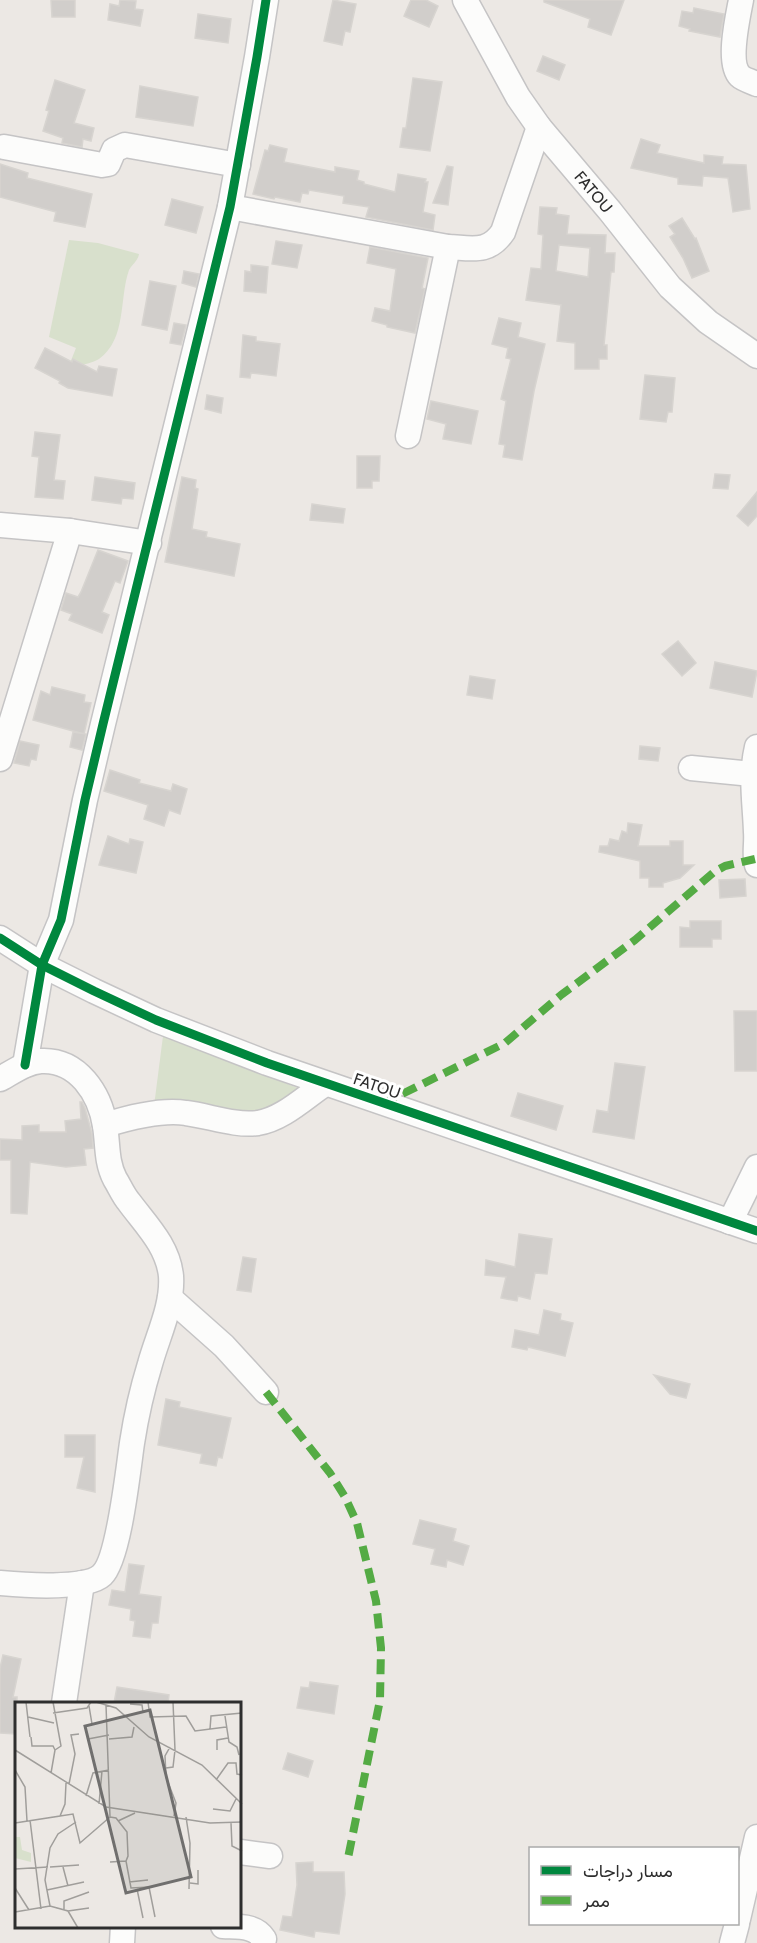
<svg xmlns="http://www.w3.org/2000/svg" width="757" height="1943" viewBox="0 0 757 1943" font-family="Cabin,Vazirmatn,sans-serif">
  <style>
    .cemetery { fill: #d8e0cc }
    .building { fill: #d1cecb; stroke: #d7d4d0; stroke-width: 1.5; fill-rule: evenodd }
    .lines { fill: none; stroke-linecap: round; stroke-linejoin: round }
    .minor-casing { stroke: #c5c4c5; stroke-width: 27 }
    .minor { stroke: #fcfcfb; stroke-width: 24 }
    .quiet { stroke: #54ab44; stroke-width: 8; stroke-dasharray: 15 8; stroke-linecap: butt }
    .cycleway-casing { stroke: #fff; stroke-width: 13 }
    .cycleway { stroke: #00873e; stroke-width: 9 }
    .labels { text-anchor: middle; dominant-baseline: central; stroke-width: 6; stroke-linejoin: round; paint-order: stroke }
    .street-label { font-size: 16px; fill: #2e2e2e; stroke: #fff }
    .inset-road { fill: none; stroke: #a09e9b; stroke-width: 1.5 }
    .view { fill: #706f6e; fill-opacity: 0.15; stroke: #706f6e; stroke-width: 3 }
    .inset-edge { fill: none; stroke: #2e2e2e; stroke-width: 3 }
  </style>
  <rect width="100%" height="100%" fill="#ece8e4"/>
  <g class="cemetery">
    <path d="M69 240 98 243 139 254C138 261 132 264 129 270 119 298 127 339 99 359 93 363 83 364 76 367L70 363 76 348 49 337Z"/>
    <polygon points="163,1036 303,1090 282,1116 154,1106"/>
  </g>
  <g class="building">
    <polygon points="51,0 75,0 75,17 52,17"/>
    <polygon points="120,0 136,1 135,9 143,10 140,26 108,20 110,4 119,6"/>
    <polygon points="333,0 356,4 350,32 345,31 342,45 324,41"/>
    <polygon points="411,0 426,0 438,6 429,27 404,16"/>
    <polygon points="544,0 624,0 611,35 588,27 590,19 544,2"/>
    <polygon points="694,8 724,14 720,37 689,31 690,29 679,26 682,11 693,13"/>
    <polygon points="198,14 231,19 228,43 195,38"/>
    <polygon points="543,56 565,65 559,80 537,71"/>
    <polygon points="413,78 442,82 430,151 400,147 403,128 406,128"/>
    <polygon points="55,80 85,90 74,123 94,128 91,141 83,139 82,147 62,143 63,138 43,131 49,111 46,110"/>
    <polygon points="140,86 198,97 193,126 136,117"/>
    <polygon points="641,139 660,145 657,153 704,163 704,155 723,157 722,164 746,165 750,209 733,212 728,178 703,176 702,186 678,184 678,178 631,168"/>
    <polygon points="270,145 287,149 284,162 335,172 335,167 359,171 357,180 364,182 364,184 395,192 398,174 426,179 425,182 428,182 423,212 435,215 433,230 366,217 369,207 343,203 344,196 309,190 308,194 302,193 300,202 275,197 274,199 253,194 265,150 268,151"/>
    <polygon points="0,164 28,173 27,178 92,194 85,227 54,221 56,212 0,197"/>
    <polygon points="447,166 453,167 448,205 433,203"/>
    <polygon points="172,199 203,207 196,233 165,225"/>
    <path d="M540 207 557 208 556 214 569 216 567 234 606 235 605 253H615L614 272H611L604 345H607V359H599V369H575V343L557 341 561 305 526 300 531 268 541 269 543 235 538 234ZM559 245 590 248 588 277 556 271Z"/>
    <polygon points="682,218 695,239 696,238 709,271 692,278 683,258 670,237 675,234 669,226"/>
    <polygon points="276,241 302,245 297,268 272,264"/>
    <polygon points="370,247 428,258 422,288 425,289 415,333 387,327 387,325 372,321 375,308 390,311 396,269 367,263"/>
    <polygon points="251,265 268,267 266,293 244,291 245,271 251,272"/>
    <polygon points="184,271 199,274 196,287 182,283"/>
    <polygon points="150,281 176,286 167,330 142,325"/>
    <polygon points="499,318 521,323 518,337 545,344 534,391 522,460 503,457 505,445 499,444 506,401 501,399 511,359 506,358 508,348 492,344"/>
    <polygon points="174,323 186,325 181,345 170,343"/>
    <polygon points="243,335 256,337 256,341 280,344 276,376 251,373 250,378 240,377"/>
    <polygon points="45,348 72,362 73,359 97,372 99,366 117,369 112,396 68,388 59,383 60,381 35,368"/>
    <polygon points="645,375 675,378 672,412 668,412 666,422 640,419"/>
    <polygon points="207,395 223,398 221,413 205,409"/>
    <polygon points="431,401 478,411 471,444 443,439 446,424 427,419"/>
    <polygon points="35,432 60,435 54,480 65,481 63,499 35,497 39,457 32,456"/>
    <polygon points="357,456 380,456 379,481 372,481 372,488 357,488"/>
    <polygon points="715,474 730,475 728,489 713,488"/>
    <polygon points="95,477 135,483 133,499 122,498 121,504 92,500"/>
    <polygon points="182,477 196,480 195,488 198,489 192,529 207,532 206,537 240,544 234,576 165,562"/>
    <polygon points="757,492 757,516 748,526 737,516"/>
    <polygon points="312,504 345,509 343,523 310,520"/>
    <polygon points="98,550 128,561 120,583 115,581 102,612 109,615 102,633 69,620 72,614 61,610 66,593 78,597 81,592"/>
    <polygon points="678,641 696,663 682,676 662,654"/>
    <polygon points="715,662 757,671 752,697 710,688"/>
    <polygon points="470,676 495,680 492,699 467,695"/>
    <polygon points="52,687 85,695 84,702 91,703 84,734 33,720 41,691 50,695"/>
    <polygon points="73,732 86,734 82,750 70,747"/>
    <polygon points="20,741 39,745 36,760 31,759 29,766 14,763"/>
    <polygon points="640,746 660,748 658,761 639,759"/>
    <polygon points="110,770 140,780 139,783 171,791 173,784 187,789 180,814 169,810 164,826 144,819 148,805 104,791"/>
    <polygon points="628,823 642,825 638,846 670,846 670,841 683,841 683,865 694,865 680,878 663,883 663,887 649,887 649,878 640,878 640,861 599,852 600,846 608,846 610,839 619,841 622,831 627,833"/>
    <polygon points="108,836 129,844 130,839 143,842 136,873 99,865"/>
    <polygon points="745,879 746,896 720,898 719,880"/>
    <polygon points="690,921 721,921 721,939 712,939 712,947 680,947 680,927 690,928"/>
    <polygon points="734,1011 757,1011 757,1071 735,1071"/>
    <polygon points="615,1063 645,1067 634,1139 593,1132 597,1110 608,1112"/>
    <polygon points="518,1093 563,1106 556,1130 511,1116"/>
    <polygon points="80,1102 82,1102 85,1108 92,1134 93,1148 84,1149 86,1165 66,1167 30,1162 27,1214 11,1213 11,1160 0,1160 0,1139 22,1140 22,1126 39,1125 39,1132 66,1132 65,1121 81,1119"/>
    <polygon points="519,1234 552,1239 547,1274 535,1273 530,1299 518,1296 517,1301 501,1298 506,1277 485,1275 486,1260 515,1267"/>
    <polygon points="243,1257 256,1259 251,1292 237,1290"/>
    <polygon points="544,1310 561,1314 560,1320 573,1323 565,1356 528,1347 527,1350 512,1347 515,1330 539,1335"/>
    <polygon points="654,1375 690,1384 686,1398 670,1394"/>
    <polygon points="166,1399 180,1402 179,1407 231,1418 222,1458 218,1457 216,1466 200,1463 202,1454 158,1445"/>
    <polygon points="65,1435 95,1435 95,1492 77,1488 84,1457 65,1457"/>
    <polygon points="420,1520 456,1529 453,1541 469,1546 463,1565 447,1560 446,1567 431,1564 435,1549 413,1544"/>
    <polygon points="129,1564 144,1566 139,1594 161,1597 158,1623 152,1623 150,1638 133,1636 135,1621 130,1620 131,1609 109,1605 112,1590 125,1592"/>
    <polygon points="3,1655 21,1659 13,1697 17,1697 16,1734 0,1733 0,1668"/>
    <polygon points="310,1682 338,1686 334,1714 297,1708 301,1687 309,1688"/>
    <polygon points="117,1687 169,1695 168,1703 114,1703"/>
    <polygon points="288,1753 313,1761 308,1777 283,1769"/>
    <polygon points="313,1862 313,1872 344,1872 345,1894 339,1934 315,1931 314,1937 280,1930 283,1916 292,1917 297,1885 296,1863"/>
  </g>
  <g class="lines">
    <defs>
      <g id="minor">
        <path id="s1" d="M465 0 518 97 539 127 610 211 670 287 708 322 757 356"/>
        <path d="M741 0C738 16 727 63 740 76 743 79 752 82 757 84"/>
        <polyline points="4,147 102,165 108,164 114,150 125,145 238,165"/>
        <path d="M230 207 448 247C472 248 488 254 503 232L539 127"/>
        <polyline points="408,436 448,247"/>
        <polyline points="0,525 70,531 149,543"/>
        <path d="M757 747C750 777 755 802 756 832 757 843 754 855 757 865"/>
        <polyline points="0,759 70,531"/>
        <polyline points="691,768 752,774"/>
        <polyline points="0,938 42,965 94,991 156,1020 267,1063 757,1231"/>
        <polyline points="25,1065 42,965 61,920 85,800 103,724 230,207 257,57 266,0"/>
        <path d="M0 1079C13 1072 26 1062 41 1061 78 1059 100 1094 105 1126 108 1144 106 1162 115 1179 120 1187 123 1195 129 1202 146 1225 168 1246 171 1276 173 1306 158 1335 150 1364 142 1390 136 1417 132 1443 128 1470 119 1559 102 1575 86 1590 22 1585 0 1583"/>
        <path d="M105 1125C127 1118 163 1109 186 1113 210 1116 234 1126 258 1123 283 1119 305 1097 325 1084"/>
        <polyline points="730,1222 757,1167"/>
        <polyline points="170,1298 224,1346 266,1392"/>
        <polyline points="64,1703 82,1583"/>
        <polyline points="240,1852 270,1856"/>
        <polyline points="738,1919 757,1837"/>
        <path d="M223 1926C238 1927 255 1925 264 1939L263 1943"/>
        <polyline points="122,1943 123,1926"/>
        <polyline points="732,1943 737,1924"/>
      </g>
    </defs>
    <use href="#minor" class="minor-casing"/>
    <use href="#minor" class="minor"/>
    <g class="quiet">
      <polyline points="382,1104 505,1043 561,995 635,940 714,872 725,866 755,859"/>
      <polyline points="266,1392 330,1473 345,1497 357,1523 376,1601 381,1648 380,1700 348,1858"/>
    </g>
    <defs>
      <g id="cycleway">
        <polyline points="0,938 42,965 94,991 156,1020 267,1063 757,1231"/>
        <polyline points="25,1065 42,965 61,920 85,800 103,724 230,207 257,57 266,0"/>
      </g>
    </defs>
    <use href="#cycleway" class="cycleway-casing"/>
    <use href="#cycleway" class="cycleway"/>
  </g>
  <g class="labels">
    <g class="street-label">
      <text stroke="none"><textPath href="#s1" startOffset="232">FATOU</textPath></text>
      <text transform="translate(377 1086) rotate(19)">FATOU</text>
    </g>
  </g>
  <g transform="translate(15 1702)">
    <rect width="226" height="226" fill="#ece8e4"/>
    <path d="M0 135H5L7 148 16 151V160L0 156Z" fill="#d8e0cc"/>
    <path class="inset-road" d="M11 0 15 35M81 0 101 6 134 35 187 63 227 102M133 0 135 15 171 14 180 29 211 25M115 2 127 3 128 10M91 3 95 115M74 4 77 22M38 11 72 6 76 0M210 14 214 40 222 45 224 53M13 15 39 21M195 27 196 14 227 11M16 35 17 44H38L40 48 46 44 38 0M73 37 94 33M94 37 117 35 119 25M155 45 150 54 151 75 161 101 159 114M0 48 91 105 195 121 227 120M202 48V38L213 36M151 66 158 65 160 48 158 0M0 68 10 85 12 119M36 71 40 48M201 78 213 61H221L222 72 227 73M54 82 60 52 56 33 64 32M71 94 78 71 94 68M84 102 87 69M198 107 215 109 221 97M45 114 58 112 65 141 95 115M171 115 175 141 174 187M15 118 26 207M103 119 120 111M0 121 45 114 50 102 51 81M216 121 217 144 227 149M111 159 116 186 134 185 140 215M95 160 111 159 113 154 112 130 101 116 95 115M35 165 64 163M48 165 53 184M0 167 33 165M114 180 133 178M175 181 183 182V168M0 186 14 208M122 187 128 216M32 188 69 180M35 204 30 178 35 146 43 132 61 120M49 208V199L74 190M53 209 74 206M0 210 35 204 53 209 63 226"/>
    <path class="view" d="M135 8 176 175 111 191 70 24Z"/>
    <rect width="226" height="226" class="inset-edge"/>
  </g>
  <rect x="529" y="1847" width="210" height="78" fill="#ffffff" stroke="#ababab" stroke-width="1.5"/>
  <rect x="541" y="1866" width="30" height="9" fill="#00873e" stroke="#ababab" stroke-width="1.5"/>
  <text x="583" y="1877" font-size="18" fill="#2e2e2e">مسار دراجات</text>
  <rect x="541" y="1896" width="30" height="9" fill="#54ab44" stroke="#ababab" stroke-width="1.5"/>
  <text x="583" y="1907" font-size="18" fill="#2e2e2e">ممر</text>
</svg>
